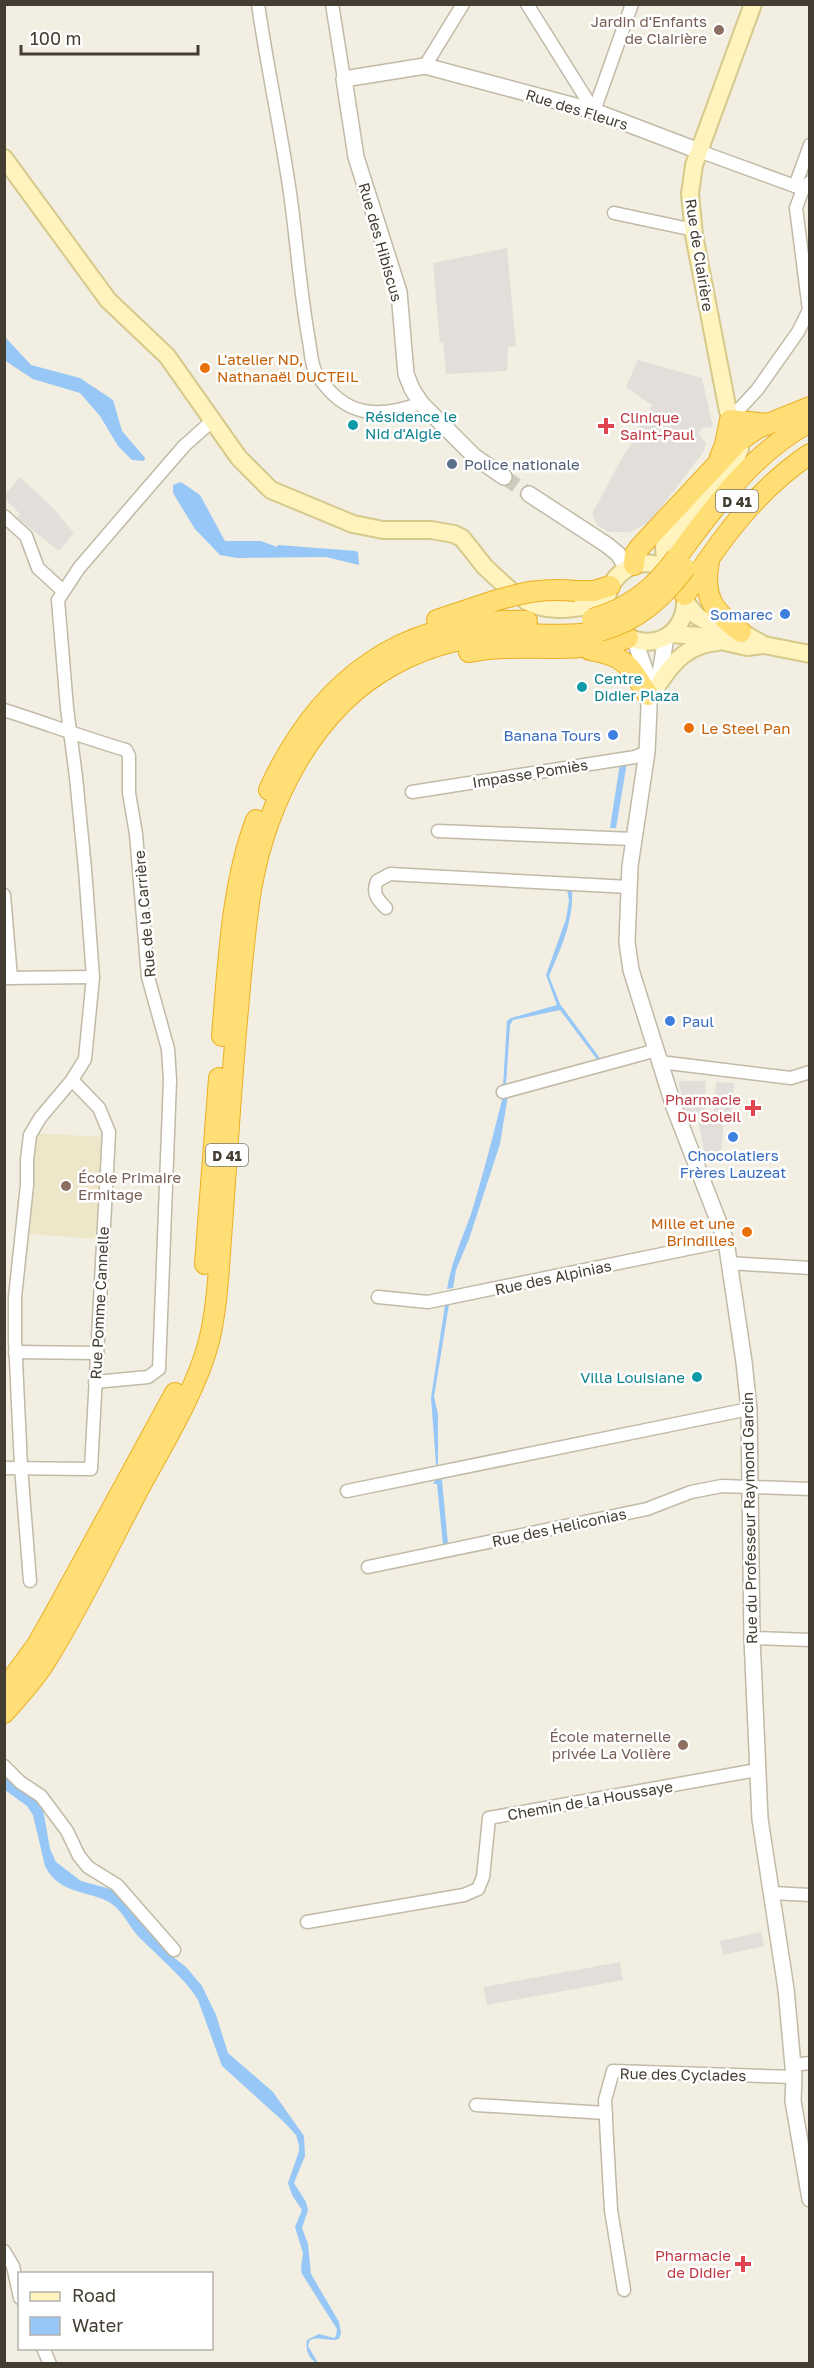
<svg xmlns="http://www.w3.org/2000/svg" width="814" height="2368" viewBox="0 0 814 2368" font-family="'Golos Text',sans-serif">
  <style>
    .education { fill: #ede6c9 }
    .parking { fill: #e2dfda }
    .water { fill: #96c7f6 }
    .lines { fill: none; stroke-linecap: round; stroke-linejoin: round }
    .tertiary-tunnel { stroke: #cfcbbe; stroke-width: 15; stroke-dasharray: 15 8; stroke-linecap: butt }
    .minor-casing { stroke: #c0baa6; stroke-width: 15 }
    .tertiary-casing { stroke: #c0baa6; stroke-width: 18 }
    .secondary-casing { stroke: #d6c98c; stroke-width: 20 }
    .trunk-casing { stroke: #eab023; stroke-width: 22 }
    .minor { stroke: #fff; stroke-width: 12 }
    .tertiary { stroke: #fff; stroke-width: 15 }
    .secondary { stroke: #fff4be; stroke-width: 16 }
    .trunk { stroke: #ffde76; stroke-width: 20 }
    .trunk-bridge-casing { stroke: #eab023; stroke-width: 22; stroke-linecap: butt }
    .trunk-bridge { stroke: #ffde76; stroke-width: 20 }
    .education-dot { fill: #8d6e63; stroke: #fff; stroke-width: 2 }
    .food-dot { fill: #e8710a; stroke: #fff; stroke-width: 2 }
    .culture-dot { fill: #0f9aa8; stroke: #fff; stroke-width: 2 }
    .health-dot { fill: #e0444e; stroke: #fff; stroke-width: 2 }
    .service-dot { fill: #5c6f8a; stroke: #fff; stroke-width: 2 }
    .shop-dot { fill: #3f7fe0; stroke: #fff; stroke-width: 2 }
    .labels { text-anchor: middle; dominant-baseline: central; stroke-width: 5; stroke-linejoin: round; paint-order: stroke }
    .shield { fill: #fff; stroke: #7b786f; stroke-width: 1.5 }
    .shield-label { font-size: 14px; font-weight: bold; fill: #433e31 }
    .education-label { font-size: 15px; fill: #785e54; stroke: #fff; text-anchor: end }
    .street-label { font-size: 15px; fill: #433e31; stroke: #fff }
    .food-label { font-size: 15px; fill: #c56008; stroke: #fff; text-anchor: start }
    .culture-label { font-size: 15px; fill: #0d838f; stroke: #fff; text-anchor: start }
    .health-label { font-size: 15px; fill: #be3a42; stroke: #fff; text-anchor: end }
    .service-label { font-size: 15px; fill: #4e5e75; stroke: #fff; text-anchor: start }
    .shop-label { font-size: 15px; fill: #366cbe; stroke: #fff; text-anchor: end }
  </style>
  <rect width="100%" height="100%" fill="#f2eee1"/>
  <polygon class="education" points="33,1133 103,1137 97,1239 29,1234"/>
  <g class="parking">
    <polygon points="507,248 516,346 508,347 507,371 446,374 443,343 440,343 433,263"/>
    <polygon points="638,360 702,378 713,427 703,428 698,434 706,443 704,451 651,521 630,532 608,532 597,525 592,514 622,458 635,438 632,436 652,405 626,387"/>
    <polygon points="20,477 52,507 74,533 59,551 17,518 20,514 5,499 5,495"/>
    <polygon points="678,1081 706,1081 704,1117 688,1117"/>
    <polygon points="716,1082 734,1083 731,1119 713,1117"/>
    <polygon points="698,1120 724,1121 721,1156 705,1156"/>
    <polygon points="761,1932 764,1946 723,1955 720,1941"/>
    <polygon points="620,1962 623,1980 487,2005 483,1987"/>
  </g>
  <g class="water">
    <polygon points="5,337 31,365 80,378 113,400 122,431 145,458 144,461 132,460 118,446 100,416 80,393 33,379 7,362 5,359"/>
    <polygon points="181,482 200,495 225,541 261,541 277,547 278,545 356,551 358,552 359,565 326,557 237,558 220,555 195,529 173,493 173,485"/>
    <polygon points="627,762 616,828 610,828 620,763"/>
    <path d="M567 889H572C574 920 561 948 549 976L560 1004 602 1061 599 1062 560 1010 513 1020 510 1025 506 1085 503 1086 507 1021 511 1018 557 1005 546 975 566 919 569 901Z"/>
    <path d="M508 1095 500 1144 469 1239 456 1270 453 1288 447 1289C451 1263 462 1239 471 1214 483 1175 493 1136 503 1096Z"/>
    <polygon points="449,1304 434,1397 438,1414 438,1465 442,1481 448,1544 443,1545 437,1484 433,1484 437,1477 431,1398 445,1305"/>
    <path d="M5 1776 36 1797 43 1809 50 1849 56 1862 81 1881 118 1891 150 1933 168 1953 186 1967 202 1986 216 2015 228 2053 273 2092 304 2136 305 2156 294 2183 306 2202 308 2210 302 2228 308 2244 311 2274 339 2322 341 2333 339 2339C329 2342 321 2336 310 2340L308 2346 318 2363C309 2361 305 2349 307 2340L319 2334 334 2338 336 2336 337 2329 302 2274 301 2267 303 2253 295 2227 302 2210 292 2195 288 2183 299 2151V2145L296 2135 284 2122 222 2066 198 2000 192 1991C177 1972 158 1956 140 1938 128 1926 123 1909 107 1901 84 1890 58 1893 45 1866L33 1815 27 1806 5 1790Z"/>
  </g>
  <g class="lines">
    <polyline class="tertiary-tunnel" points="504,477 529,494"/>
    <defs>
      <g id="minor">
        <path d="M258 4C267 67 281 130 290 193 297 242 300 292 309 341 311 352 311 367 318 376 345 417 378 419 421 403"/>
        <polyline points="332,4 344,79"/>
        <polyline points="527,4 594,111"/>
        <polyline points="425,66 463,4"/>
        <polyline points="594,111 632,4"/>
        <polyline points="699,151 803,189"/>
        <polyline points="795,186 810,145"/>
        <polyline points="614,213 694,230"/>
        <polyline points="730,419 757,390 798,332 809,310 796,208 803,189 810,182"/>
        <polyline points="4,516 26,536 38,568 63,591"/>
        <path d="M4 710C45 723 85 738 126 750L129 756V793L136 834 148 977 168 1049 170 1080 159 1369 148 1377 95 1382"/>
        <polyline points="412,792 635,757 647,752"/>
        <polyline points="438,831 633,839"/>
        <polyline points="4,895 11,978"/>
        <path d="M386 908C377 899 372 893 377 881L390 874 629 887"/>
        <polyline points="4,978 93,977"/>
        <polyline points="660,1062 791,1078 810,1072"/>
        <polyline points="503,1092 657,1050"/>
        <polyline points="729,1263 810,1268"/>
        <polyline points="378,1297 428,1302 726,1241"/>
        <polyline points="15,1352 97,1353"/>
        <polyline points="4,1468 91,1469 109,1132 99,1108 72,1080"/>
        <polyline points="347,1491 749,1409"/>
        <polyline points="368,1567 647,1509 691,1492 722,1486 810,1489"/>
        <polyline points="30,1581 21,1467 15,1339 15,1297 27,1185 27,1160 30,1135 40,1118 72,1080 85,1059 93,977 85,869 76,777 67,708 58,600 79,568 127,512 184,446 212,421"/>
        <polyline points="752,1638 810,1640"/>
        <polyline points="4,1766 20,1782 41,1796 67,1831 79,1856 88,1867 117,1885 174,1950"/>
        <polyline points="772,1893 810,1895"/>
        <polyline points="307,1922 464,1895 478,1889 483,1877 489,1818 757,1770"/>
        <polyline points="793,2065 810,2063"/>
        <polyline points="476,2105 606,2113"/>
        <polyline points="4,2251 13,2266 20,2298"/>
        <polyline points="624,2290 611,2210 607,2140 605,2100 613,2071 794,2077"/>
        <polyline points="43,2348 50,2364"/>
      </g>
      <g id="tertiary">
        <polyline points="504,477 475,457 421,403 412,389 406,374 399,292 356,157 344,79 425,66 594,111 699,151"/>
        <polyline points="529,494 607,545 618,554 627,568"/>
        <polyline points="635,641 648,678 649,708 647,752 630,866 627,942 631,970 674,1107 726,1241 744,1362 749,1409 752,1638 760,1819 786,1989 794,2077 793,2101 810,2199"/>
        <polyline points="658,686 666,637"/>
      </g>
      <g id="secondary">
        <polyline points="4,158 108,300 167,356 239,458 271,490 353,524 383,530 431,530 454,534 462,538 485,567 510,590"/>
        <polyline points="665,561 664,547 668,541 733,466 740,449 728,411 694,235 690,194 694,165 753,4"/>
        <path d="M607 597C612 573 636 557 660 566"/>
        <path d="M526 601C549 615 581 607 606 603"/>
        <polyline points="686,603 697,616 707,622 741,632 764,645 810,654"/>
        <path d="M621 633C653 655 689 633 685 595"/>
        <polyline points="671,634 700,636 747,647 764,645"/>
        <path d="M660 682C674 660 690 644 718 642"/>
      </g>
      <g id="trunk">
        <polyline points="720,457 725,445 730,420 768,424"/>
        <path d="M677 557C714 507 753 452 810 422"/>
        <path d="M709 561C702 597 713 611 741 632"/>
        <polyline points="634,565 635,554 640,547 739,441 758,428 810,407"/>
        <polyline points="576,591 594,591 610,586"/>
        <path d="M685 595C719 541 756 490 810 454"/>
        <polyline points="437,620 494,601"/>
        <path d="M590 650C626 656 630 666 648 695"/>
        <path d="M469 652C524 641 571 657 628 638"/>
        <path d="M269 790C319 680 402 617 527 621"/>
        <path d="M222 1036C228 967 231 886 256 820"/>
        <polyline points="205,1264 219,1078"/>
        <polyline points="4,1690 37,1645 54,1615 175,1393"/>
        <path d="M4 1713C19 1696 36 1678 47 1659 79 1608 107 1549 135 1496 160 1449 196 1392 209 1341 218 1304 219 1263 222 1225 227 1157 231 1088 237 1020 241 977 244 933 251 890 266 803 312 709 393 665 431 644 474 634 518 634 546 634 573 637 600 631"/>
      </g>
    </defs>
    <use href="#minor" class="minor-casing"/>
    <use href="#tertiary" class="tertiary-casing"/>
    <use href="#secondary" class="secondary-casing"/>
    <use href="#trunk" class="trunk-casing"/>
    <use href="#minor" class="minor"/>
    <use href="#tertiary" class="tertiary"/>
    <use href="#secondary" class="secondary"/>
    <use href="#trunk" class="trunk"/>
    <defs>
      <g id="trunk-bridge">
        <path d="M494 601C524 592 544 588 576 591"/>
        <path d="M592 619C629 609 655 588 677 557"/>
        <path d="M600 631C637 621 663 598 685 568"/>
      </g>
    </defs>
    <use href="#trunk-bridge" class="trunk-bridge-casing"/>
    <use href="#trunk-bridge" class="trunk-bridge"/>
  </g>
  <g class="education-dot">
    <circle cx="719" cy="30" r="6"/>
    <circle cx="66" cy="1186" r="6"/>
    <circle cx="683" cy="1745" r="6"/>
  </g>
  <g class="food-dot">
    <circle cx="205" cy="368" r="6"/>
    <circle cx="689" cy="728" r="6"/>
    <circle cx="747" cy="1232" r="6"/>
  </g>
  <g class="culture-dot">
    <circle cx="353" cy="425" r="6"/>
    <circle cx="582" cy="687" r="6"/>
    <circle cx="697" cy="1377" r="6"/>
  </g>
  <g class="health-dot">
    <path d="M603 417h6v6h6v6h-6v6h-6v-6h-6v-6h6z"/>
    <path d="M750 1099h6v6h6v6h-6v6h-6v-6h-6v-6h6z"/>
    <path d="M740 2255h6v6h6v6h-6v6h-6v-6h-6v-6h6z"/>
  </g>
  <circle class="service-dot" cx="452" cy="464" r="6"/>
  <g class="shop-dot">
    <circle cx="785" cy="614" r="6"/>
    <circle cx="613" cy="735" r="6"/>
    <circle cx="670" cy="1021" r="6"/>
    <circle cx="733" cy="1137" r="6"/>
  </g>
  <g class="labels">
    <g class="shield">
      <rect x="716" y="490" width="42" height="22" rx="4.5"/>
      <rect x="206" y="1144" width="42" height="22" rx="4.5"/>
    </g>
    <g class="shield-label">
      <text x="737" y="501">D 41</text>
      <text x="227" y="1155">D 41</text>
    </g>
    <g class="education-label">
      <text x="707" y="21">Jardin d'Enfants<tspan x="707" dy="17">de Clairière</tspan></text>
      <text x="78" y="1177" text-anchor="start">École Primaire<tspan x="78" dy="17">Ermitage</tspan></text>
      <text x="671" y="1736">École maternelle<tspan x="671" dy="17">privée La Volière</tspan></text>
    </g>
    <g class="street-label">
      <text transform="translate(577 109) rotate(17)">Rue des Fleurs</text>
      <text transform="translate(381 242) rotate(74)">Rue des Hibiscus</text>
      <text transform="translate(700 255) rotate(81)">Rue de Clairière</text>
      <text transform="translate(530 773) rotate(-9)">Impasse Pomiès</text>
      <text transform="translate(144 914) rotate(-95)">Rue de la Carrière</text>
      <text transform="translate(553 1277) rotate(-12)">Rue des Alpinias</text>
      <text transform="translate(99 1303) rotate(-87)">Rue Pomme Cannelle</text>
      <text transform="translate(749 1518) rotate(-91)">Rue du Professeur Raymond Garcin</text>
      <text transform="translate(559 1527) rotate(-12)">Rue des Heliconias</text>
      <text transform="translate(590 1800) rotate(-10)">Chemin de la Houssaye</text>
      <text transform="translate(683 2074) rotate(1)">Rue des Cyclades</text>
    </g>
    <g class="food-label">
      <text x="217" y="359">L'atelier ND,<tspan x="217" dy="17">Nathanaël DUCTEIL</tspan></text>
      <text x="701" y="728">Le Steel Pan</text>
      <text x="735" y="1223" text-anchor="end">Mille et une<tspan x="735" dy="17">Brindilles</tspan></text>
    </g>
    <g class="culture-label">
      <text x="365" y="416">Résidence le<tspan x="365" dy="17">Nid d'Aigle</tspan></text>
      <text x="594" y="678">Centre<tspan x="594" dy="17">Didier Plaza</tspan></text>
      <text x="685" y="1377" text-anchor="end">Villa Louisiane</text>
    </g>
    <g class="health-label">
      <text x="620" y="417" text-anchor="start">Clinique<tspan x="620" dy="17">Saint-Paul</tspan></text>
      <text x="741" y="1099">Pharmacie<tspan x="741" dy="17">Du Soleil</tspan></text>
      <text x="731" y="2255">Pharmacie<tspan x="731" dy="17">de Didier</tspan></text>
    </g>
    <g class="service-label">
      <text x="464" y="464">Police nationale</text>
    </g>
    <g class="shop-label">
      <text x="773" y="614">Somarec</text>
      <text x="601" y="735">Banana Tours</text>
      <text x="682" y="1021" text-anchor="start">Paul</text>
      <text x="733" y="1155" text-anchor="middle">Chocolatiers<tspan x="733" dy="17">Frères Lauzeat</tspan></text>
    </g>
  </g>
  <rect width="814" height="2368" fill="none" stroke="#433e31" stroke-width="12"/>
  <rect x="18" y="2272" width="195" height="78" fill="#ffffff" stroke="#b4b2ad" stroke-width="1.5"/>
  <rect x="30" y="2292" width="30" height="9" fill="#fff4be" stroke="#b4b2ad" stroke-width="1.5"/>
  <text x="72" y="2302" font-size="18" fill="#433e31">Road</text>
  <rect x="30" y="2317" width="30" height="18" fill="#96c7f6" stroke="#b4b2ad" stroke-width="1.5"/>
  <text x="72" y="2332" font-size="18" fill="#433e31">Water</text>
  <path d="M21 45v9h177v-9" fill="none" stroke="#433e31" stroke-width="3"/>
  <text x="30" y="45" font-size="18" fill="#433e31" stroke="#ffffff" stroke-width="4.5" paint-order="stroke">100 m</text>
</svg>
